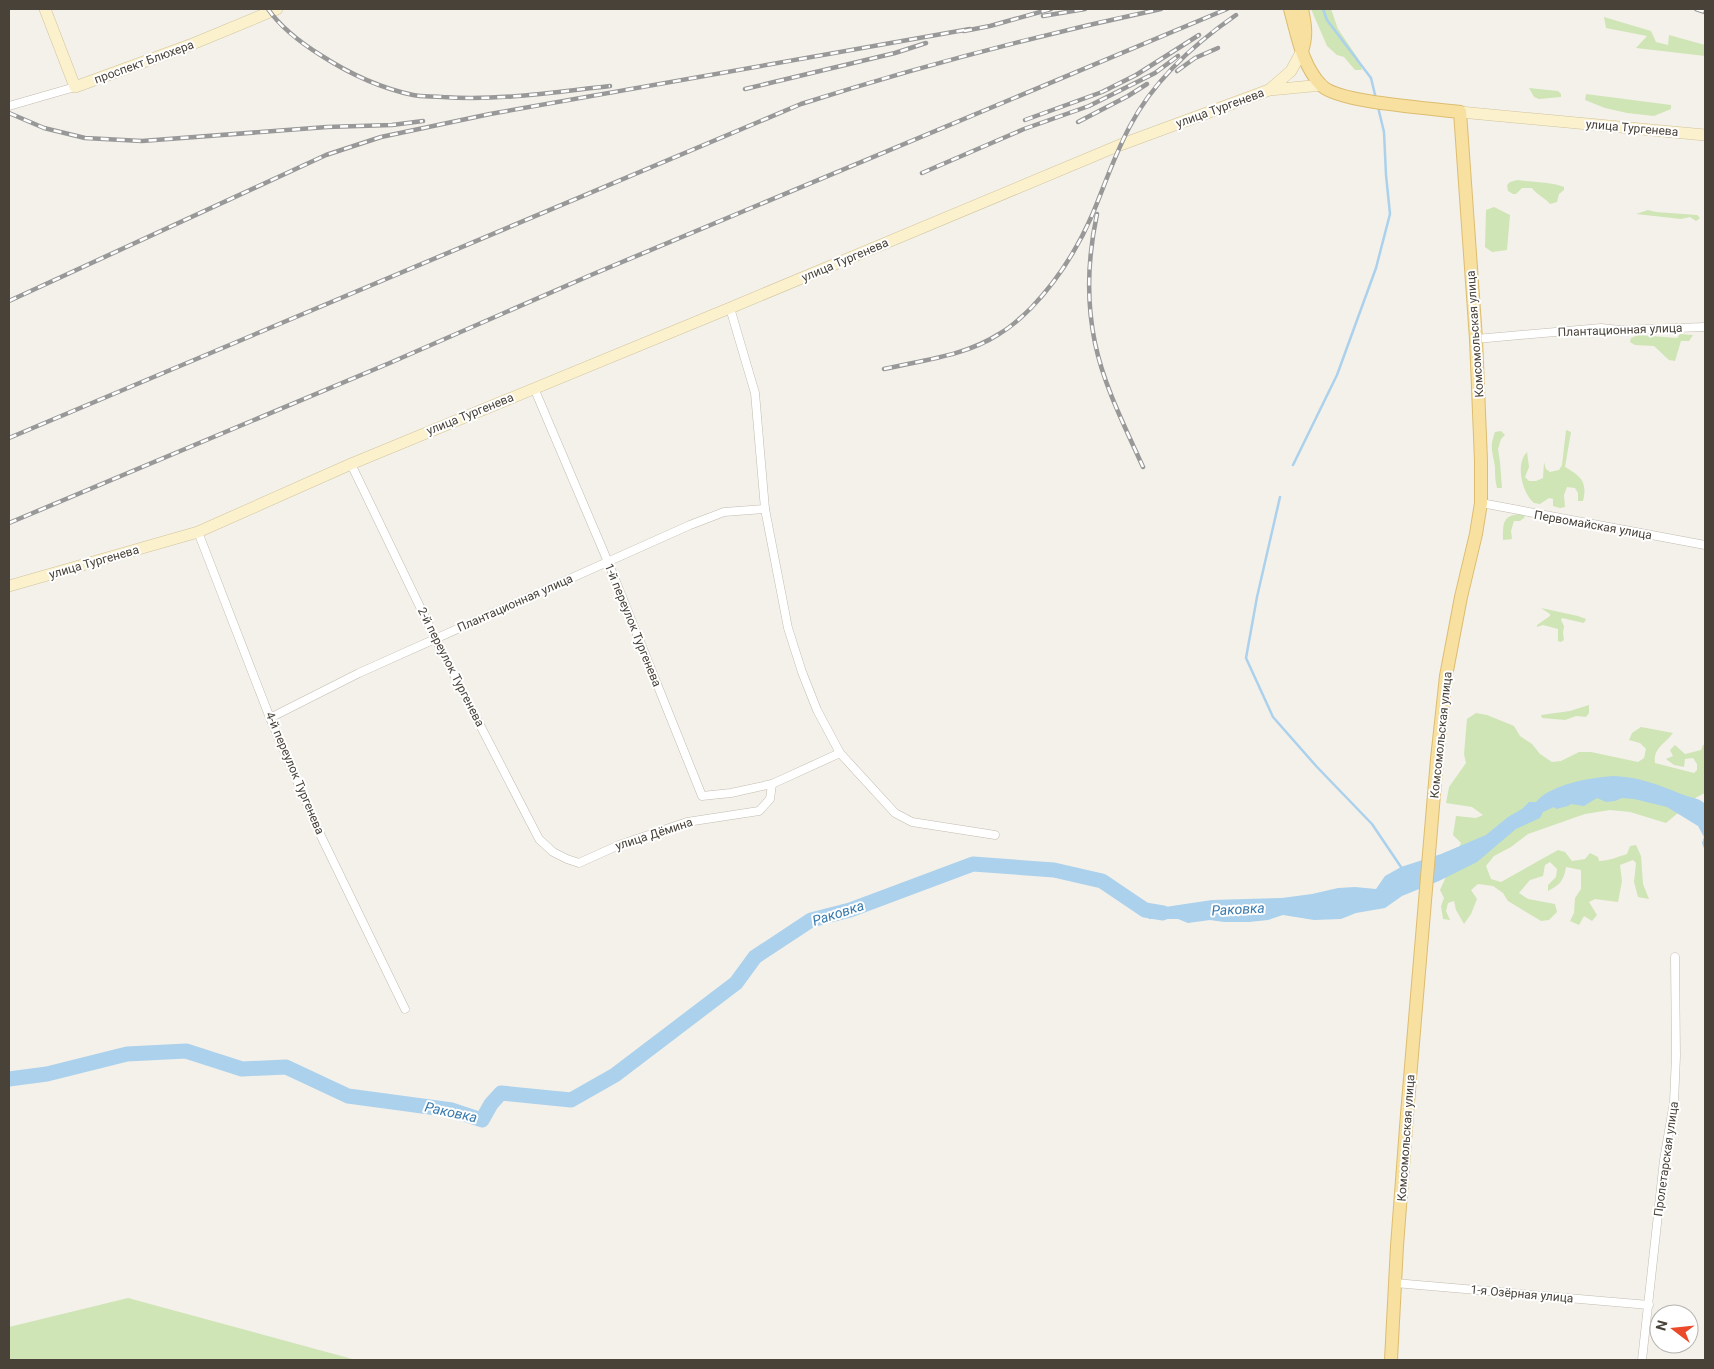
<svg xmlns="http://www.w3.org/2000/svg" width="1714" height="1369" viewBox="0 0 1714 1369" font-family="Roboto,sans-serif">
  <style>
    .green { fill: #cfe5b6 }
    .water { fill: #abd1ec }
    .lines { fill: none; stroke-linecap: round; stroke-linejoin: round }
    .stream { stroke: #abd1ec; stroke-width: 2.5 }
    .river { stroke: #abd1ec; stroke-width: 15 }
    .street-casing { stroke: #c2bcb0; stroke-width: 9 }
    .secondary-casing { stroke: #d0c49d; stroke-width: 12 }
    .primary-casing { stroke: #dcbd70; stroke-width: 14 }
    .street { stroke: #fff; stroke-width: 8 }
    .secondary { stroke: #fbf1cd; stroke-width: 11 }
    .primary { stroke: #f8e0a0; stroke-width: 12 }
    .rail-casing { stroke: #989898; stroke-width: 4.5 }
    .rail { stroke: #fff; stroke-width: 2.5; stroke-dasharray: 8; stroke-linecap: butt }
    .labels { text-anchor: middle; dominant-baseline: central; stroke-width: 4; stroke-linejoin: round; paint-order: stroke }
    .street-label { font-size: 12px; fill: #484239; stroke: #fff }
    .water-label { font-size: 14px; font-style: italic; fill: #387aad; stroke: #fff }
  </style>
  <rect width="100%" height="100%" fill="#f4f1ea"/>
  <g class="green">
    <polygon points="1311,9 1331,9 1338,29 1359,60 1362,70 1355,70 1344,57 1337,55 1327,46"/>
    <polygon points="1604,17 1651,31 1656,42 1668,45 1669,35 1705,45 1705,56 1636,48 1647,36 1606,28"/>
    <polygon points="1529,88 1558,91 1561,94 1561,97 1539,99 1534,97"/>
    <polygon points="1586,94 1671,105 1671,109 1654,116 1627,113 1605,108 1585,100"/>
    <path d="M1517 180C1531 182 1551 182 1564 187V190L1559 194 1557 202 1550 204C1544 197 1537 195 1532 188H1522L1516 194H1513L1508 191 1507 185 1510 182Z"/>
    <polygon points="1494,207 1510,215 1507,250 1492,252 1485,247 1486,210"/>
    <polygon points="1648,210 1656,212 1697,215 1700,218 1696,221 1690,217 1681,219 1636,214"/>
    <polygon points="1680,334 1693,335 1689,341 1681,341 1675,361 1669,360 1654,346 1635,345 1630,342 1631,338 1638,335 1677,338"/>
    <path d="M1566 430 1571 432 1565 467C1580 476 1588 481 1583 501H1578V493L1575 488 1567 487 1564 495 1565 507 1560 508 1553 506V499L1549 498 1540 504 1534 503C1522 493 1515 464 1527 452L1529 467 1525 477 1529 481H1536L1543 478 1544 462 1546 469 1550 472 1559 470 1562 465Z"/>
    <path d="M1501 431 1505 435 1501 439 1498 449 1500 462 1502 488H1497C1495 481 1495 474 1495 467 1493 452 1489 448 1495 432Z"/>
    <path d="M1522 514 1525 517 1520 521H1514L1511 531 1512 539 1503 540C1503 523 1502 515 1522 514Z"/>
    <polygon points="1541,608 1578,616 1586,619 1584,623 1562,618 1561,620 1564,626 1563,633 1564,640 1561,642 1558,641 1558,629 1543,625 1537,627 1537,625 1550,616 1550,614"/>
    <polygon points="1589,705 1589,713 1586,717 1576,716 1565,720 1542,718 1541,715 1570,711"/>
    <path d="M1476 713 1487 715 1514 726 1520 736 1532 744 1540 754 1552 762 1561 761 1579 752H1591L1638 762 1644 758 1646 749 1640 743 1629 740 1632 733 1641 727 1673 733C1665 744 1653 748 1655 763L1694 773 1697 770V764L1693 758 1685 759 1684 767 1674 765 1666 759 1673 756 1670 750 1675 745 1685 754 1701 750 1703 745 1705 744V793L1697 797 1666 823 1630 812 1610 810 1585 814 1528 834 1511 847 1494 856 1486 866 1491 879 1501 882 1558 850 1565 852 1572 861 1585 859 1590 853 1598 857 1599 861C1609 861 1617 857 1627 854L1630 846 1636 845 1641 856 1643 884 1649 899 1638 897 1634 882 1636 863 1633 860 1620 865 1622 881 1618 902 1595 899 1589 902 1597 915 1592 921 1584 916 1579 925 1570 921 1574 913 1575 898 1581 889V870L1566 867C1564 880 1560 885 1548 891V885L1556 877 1557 869 1550 862 1545 865 1543 876 1530 880 1519 893 1528 899 1555 904 1557 912 1549 920 1541 921 1508 901 1503 893 1493 886 1478 884 1471 890 1477 899 1471 914 1464 924 1456 910 1454 901 1448 903 1446 911 1450 920 1443 919 1441 906 1444 898 1440 890 1461 843 1453 835 1456 816 1476 818 1483 815 1472 807 1446 803 1449 787 1466 763 1464 754 1467 719Z"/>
    <polygon points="128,1298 356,1360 9,1360 9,1327"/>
  </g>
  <path class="water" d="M1612 776C1641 777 1658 785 1684 795 1691 798 1700 798 1705 804V851L1702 843 1704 837 1698 826 1667 807 1634 799 1622 798 1615 801 1606 802 1597 798 1584 806 1571 804 1568 806 1556 809 1554 807 1543 812 1540 818 1516 829 1477 862 1439 881 1402 896 1385 908 1356 913 1341 919 1314 920 1283 915 1268 920 1249 922H1224L1210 920 1188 923 1178 919H1149L1145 910 1212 900 1282 898 1312 894 1338 888 1355 887 1376 889 1385 876 1401 867 1441 854 1486 835 1508 817 1522 809 1529 802H1536C1551 784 1590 778 1612 776Z"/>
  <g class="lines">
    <g class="stream">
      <polyline points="1323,9 1327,20 1371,78 1376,99"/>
      <polyline points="1293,465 1337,375 1376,268 1390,214 1386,175 1384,132 1378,107"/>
      <polyline points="1280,497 1257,597 1246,658 1273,717 1317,767 1372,824 1401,867"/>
    </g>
    <polyline class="river" points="9,1079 47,1074 127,1054 186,1051 242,1069 286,1067 348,1096 452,1110 482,1120 491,1104 501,1093 571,1100 615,1075 736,983 755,957 811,920 850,910 973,864 1054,870 1102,881 1145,910 1163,913"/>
    <defs>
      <g id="street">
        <polyline points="9,106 75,87"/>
        <polyline points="730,308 755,393 765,509 788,628 802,672 817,710 840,753 895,813 912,822 995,835"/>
        <polyline points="1476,339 1601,328 1620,330 1705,327"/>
        <polyline points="534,388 608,562 702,796 731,793 772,784"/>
        <polyline points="351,464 435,638 539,839 553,852 567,859 579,863 619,845 687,822 759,811 770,799 772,784 840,753"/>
        <polyline points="1481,503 1705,545"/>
        <polyline points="198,532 270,718 319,832 405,1009"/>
        <polyline points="270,718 359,673 690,525 724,512 765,509"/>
        <polyline points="1395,1283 1649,1305"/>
        <polyline points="1642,1360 1664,1160 1674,1102 1676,1056 1675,957"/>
      </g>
      <g id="secondary">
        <polyline points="45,9 75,87 190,45 277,9"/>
        <polyline points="1269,90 1291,71 1302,51"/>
        <polyline points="1460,112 1705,135"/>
        <polyline points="9,586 198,532 351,464 730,308 1120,145 1269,90 1322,85"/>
      </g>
      <g id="primary">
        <path d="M1290 9C1297 34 1302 66 1322 86 1340 103 1431 108 1460 112"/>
        <path d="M1302 9C1305 23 1307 34 1303 48"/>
        <polyline points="1391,1360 1397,1246 1407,1114 1437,759 1446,676 1461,597 1476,534 1481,503 1481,461 1476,339 1460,112"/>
      </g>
    </defs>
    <use href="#street" class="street-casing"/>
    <use href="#secondary" class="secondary-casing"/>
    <use href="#primary" class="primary-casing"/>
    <use href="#street" class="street"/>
    <use href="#secondary" class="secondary"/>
    <use href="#primary" class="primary"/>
    <defs>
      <g id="rail">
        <path d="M268 9C282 29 301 43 322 56 350 74 380 88 413 95 422 97 433 96 443 97 499 101 555 92 610 86"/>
        <polyline points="1696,9 1705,12"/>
        <polyline points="1043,16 1085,9"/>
        <polyline points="964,31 990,26 1051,9"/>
        <polyline points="1177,71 1195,58 1218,48"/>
        <polyline points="745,89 895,53 926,43"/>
        <polyline points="9,113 44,128 85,138 142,141 327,127 392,125 423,121"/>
        <polyline points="1025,120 1102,92 1136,75 1199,35"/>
        <polyline points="1078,122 1128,96 1147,84"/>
        <polyline points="922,173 1024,129 1089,106 1155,73 1178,56"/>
        <path d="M1097 214C1088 256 1086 300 1095 343 1104 386 1125 427 1143 467"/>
        <polyline points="9,301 326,155 381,137 490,114 970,29"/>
        <path d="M884 369C923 360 965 356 999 334 1011 327 1021 318 1031 308 1057 281 1078 248 1093 213 1105 184 1115 154 1130 126 1154 80 1194 44 1236 15"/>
        <path d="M9 438 801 104C920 66 1039 35 1161 9"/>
        <polyline points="9,523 392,362 591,275 1227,9"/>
      </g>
    </defs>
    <use href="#rail" class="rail-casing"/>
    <use href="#rail" class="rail"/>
  </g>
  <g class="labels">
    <g class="street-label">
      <text transform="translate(144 62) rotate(-20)">проспект Блюхера</text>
      <text transform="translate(1220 108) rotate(-20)">улица Тургенева</text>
      <text transform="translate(1632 128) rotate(5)">улица Тургенева</text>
      <text transform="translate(845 260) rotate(-23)">улица Тургенева</text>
      <text transform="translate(1620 330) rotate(-2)">Плантационная улица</text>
      <text transform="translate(1475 334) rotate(-94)">Комсомольская улица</text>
      <text transform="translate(470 414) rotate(-22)">улица Тургенева</text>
      <text transform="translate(1593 525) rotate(10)">Первомайская улица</text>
      <text transform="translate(94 562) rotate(-16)">улица Тургенева</text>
      <text transform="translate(515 603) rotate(-24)">Плантационная улица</text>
      <text transform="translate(633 625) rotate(68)">1-й переулок Тургенева</text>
      <text transform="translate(451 667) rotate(63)">2-й переулок Тургенева</text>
      <text transform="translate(1441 735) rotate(-84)">Комсомольская улица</text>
      <text transform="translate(295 773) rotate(67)">4-й переулок Тургенева</text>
      <text transform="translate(654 834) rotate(-18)">улица Дёмина</text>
      <text transform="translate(1406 1138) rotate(-86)">Комсомольская улица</text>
      <text transform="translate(1666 1159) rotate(-82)">Пролетарская улица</text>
      <text transform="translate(1522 1294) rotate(5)">1-я Озёрная улица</text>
    </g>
    <g class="water-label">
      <text transform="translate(1238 909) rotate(-3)">Раковка</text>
      <text transform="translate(838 913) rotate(-18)">Раковка</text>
      <text transform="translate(451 1112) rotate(12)">Раковка</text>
    </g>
  </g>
  <rect width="1714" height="1369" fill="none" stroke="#484239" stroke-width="20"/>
  <g transform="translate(1674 1329) rotate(286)"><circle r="24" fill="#ffffff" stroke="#b6b3b0"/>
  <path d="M0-4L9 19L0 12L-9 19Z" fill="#eb4a2a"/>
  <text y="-8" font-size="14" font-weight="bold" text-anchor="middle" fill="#484239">N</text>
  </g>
</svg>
